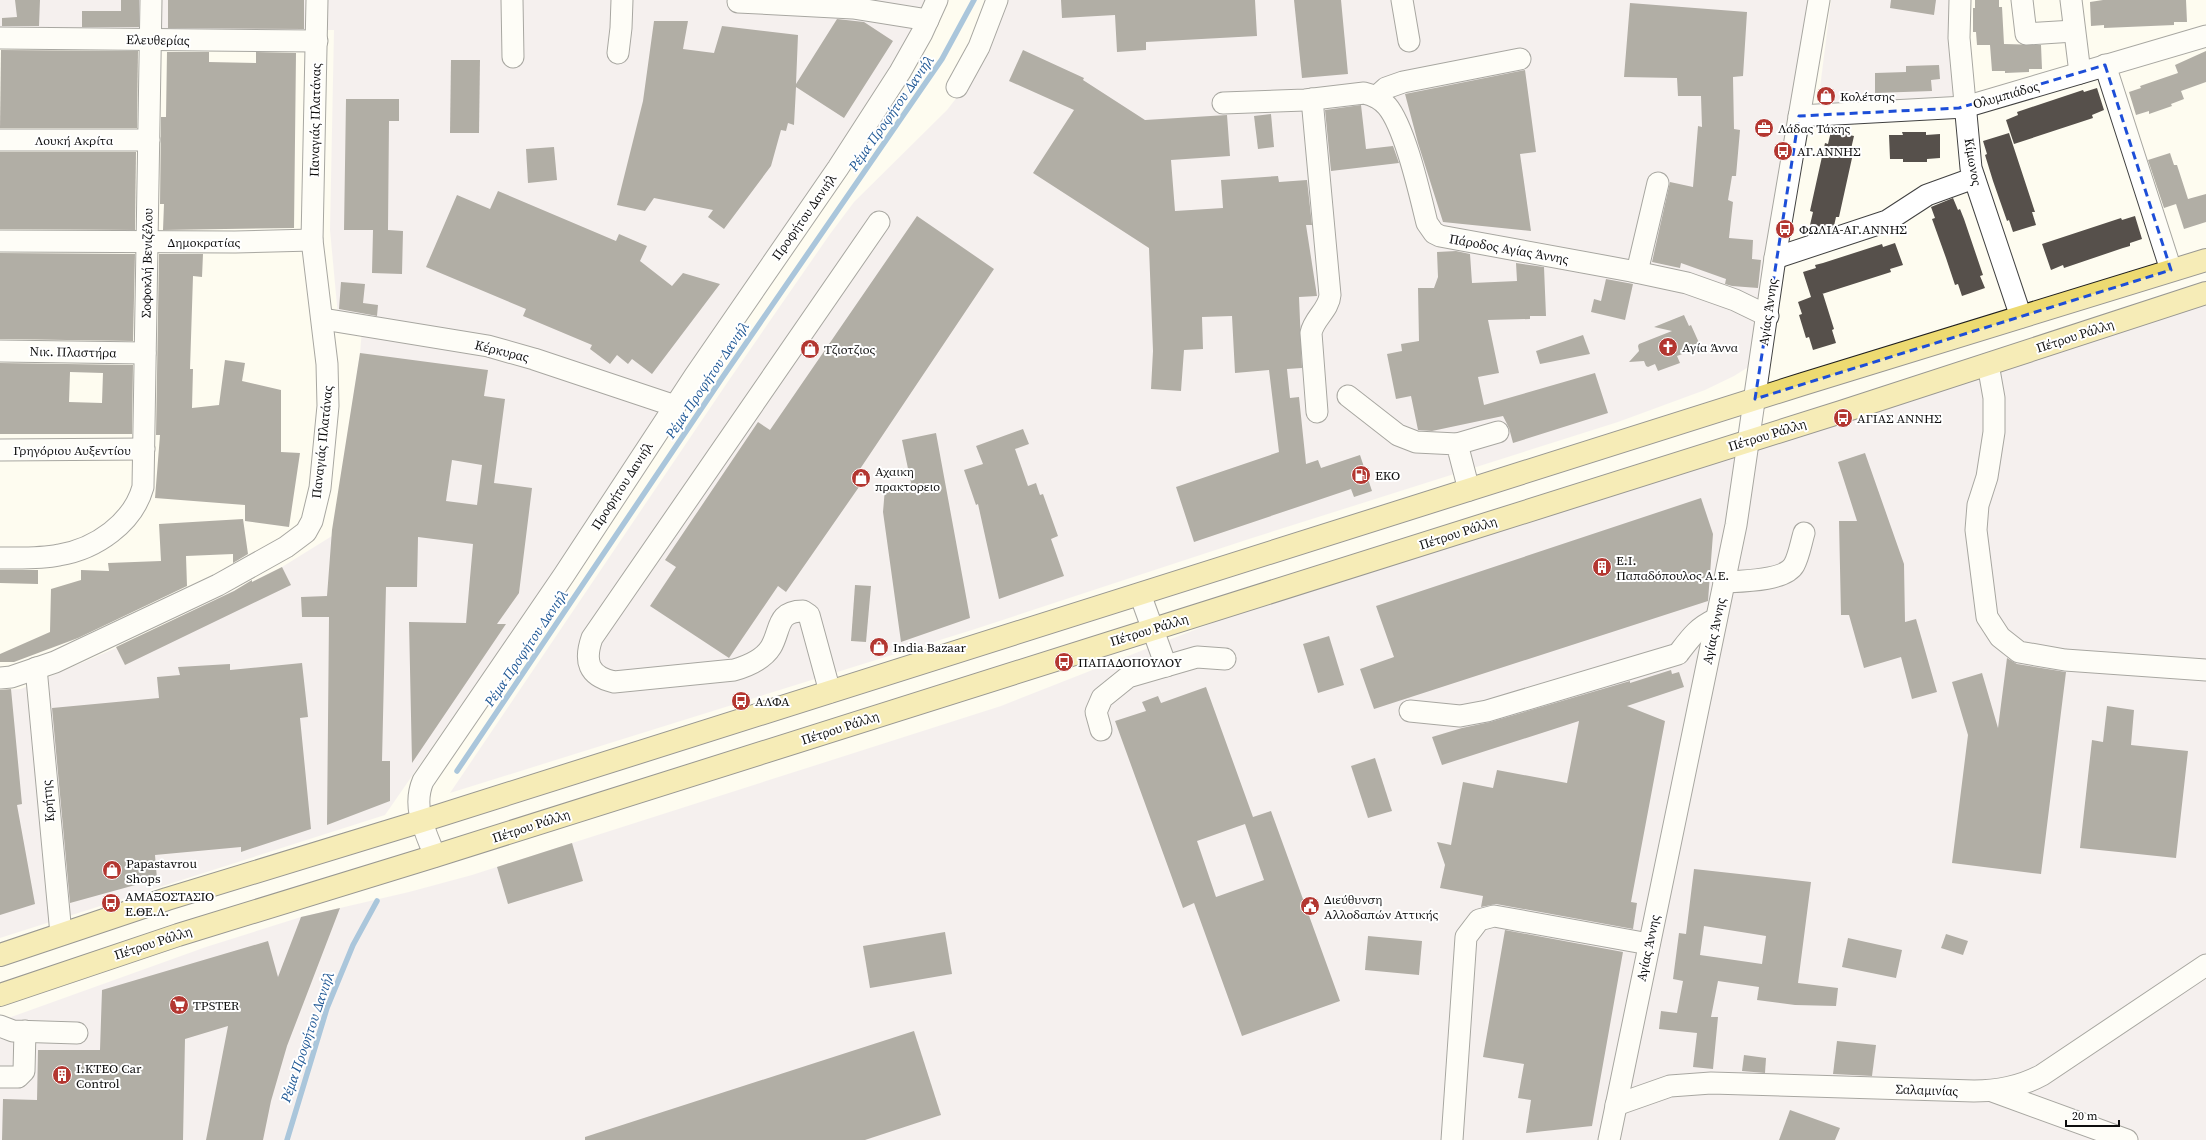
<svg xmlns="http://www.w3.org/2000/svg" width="2206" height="1140" viewBox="0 0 2206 1140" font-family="'Source Serif 4',serif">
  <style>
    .industrial { fill: #ece3ec }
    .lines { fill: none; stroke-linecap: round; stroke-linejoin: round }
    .stream { stroke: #4686c2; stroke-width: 5.5 }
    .building { fill: #56504b; fill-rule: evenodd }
    .minor-casing { stroke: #414141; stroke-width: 23 }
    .major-casing { stroke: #1f1f1f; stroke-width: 24 }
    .minor { stroke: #fff; stroke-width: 21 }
    .major { stroke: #edda71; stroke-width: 22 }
    .marked { fill: none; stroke: #1d4ed8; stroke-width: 3; stroke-dasharray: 8 5; stroke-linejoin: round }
    .labels { text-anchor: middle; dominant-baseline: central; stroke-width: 4; stroke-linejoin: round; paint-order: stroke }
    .street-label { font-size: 13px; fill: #0e0e0e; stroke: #fff }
    .poi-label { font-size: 13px; fill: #0e0e0e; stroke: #fff; text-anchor: start }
    .water-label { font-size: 14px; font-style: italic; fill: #215996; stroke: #fff }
  </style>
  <rect width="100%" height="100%" fill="#fefcf0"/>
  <g class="industrial">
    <polygon points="0,0 930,0 895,66 613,486 385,815 0,938 0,690 21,689 116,648 282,567 332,536 360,353 363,318 338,316 330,230 334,30 0,28"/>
    <polygon points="1002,0 1814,0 1750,366 1734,376 1705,390 1618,422 1249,539 972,630 450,793 727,383 830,234 854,202 947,110 961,92"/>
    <polygon points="1831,0 1954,0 1958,99 1818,104"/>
    <polygon points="2206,302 2206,1140 0,1140 0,1021 206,947 301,917 409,892 472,875 1001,706 1263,603"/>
  </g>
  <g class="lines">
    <g class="stream">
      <polyline points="457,771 722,378 942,59 974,0"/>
      <polyline points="287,1140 327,1008 353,945 377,901"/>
    </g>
  </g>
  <g class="building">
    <polygon points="15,0 40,0 39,26 2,26 2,18 17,17"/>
    <polygon points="121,0 139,0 139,27 82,27 82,11 121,11"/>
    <polygon points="168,0 304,0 304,29 168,28"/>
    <polygon points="1061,0 1255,0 1257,36 1146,42 1146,50 1117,52 1115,15 1062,18"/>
    <polygon points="1294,0 1341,0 1348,74 1302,78"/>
    <polygon points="1891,0 1936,0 1934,15 1890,8"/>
    <polygon points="1975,0 1999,0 1999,7 2002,7 2004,44 2041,45 2042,69 2029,69 2029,72 2005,73 2005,71 1992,71 1990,45 1977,45 1976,32 1973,32 1973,8 1975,8"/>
    <polygon points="2103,0 2186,0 2187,22 2174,22 2174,25 2104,28 2104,25 2091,26 2090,2"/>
    <polygon points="1630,3 1747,12 1743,76 1733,77 1734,129 1740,130 1736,176 1732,176 1728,200 1733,202 1729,238 1753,240 1752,259 1761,260 1758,288 1732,286 1725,284 1726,279 1681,263 1680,268 1652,262 1670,182 1693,187 1698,126 1702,127 1701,96 1678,96 1677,78 1624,77"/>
    <polygon points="837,19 864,22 893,41 844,118 796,87 794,125 788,123 786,131 781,130 771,166 724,229 708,217 713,210 654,198 645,211 617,205 643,101 654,21 688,21 683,49 714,53 722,26 798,35 796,84"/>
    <polygon points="1,50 138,51 137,128 0,128"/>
    <polygon points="1023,50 1084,78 1083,80 1145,120 1227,115 1230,156 1171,160 1175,211 1223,208 1221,180 1278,176 1279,182 1307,180 1312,225 1306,225 1317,296 1299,297 1302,368 1287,369 1290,398 1299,397 1306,464 1318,460 1321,468 1360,455 1372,491 1354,497 1351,489 1194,542 1176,487 1279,452 1269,370 1235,373 1232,316 1202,317 1203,349 1184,350 1181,391 1151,389 1153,351 1149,248 1033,173 1074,110 1009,81"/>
    <polygon points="2206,51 2206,82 2181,91 2184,99 2171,104 2172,106 2149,114 2149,111 2136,115 2129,92 2141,88 2140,86 2178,73 2175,65"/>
    <polygon points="167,52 209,52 209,62 256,63 256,52 296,53 294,228 163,230 164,204 160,204 161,117 166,117"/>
    <polygon points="451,60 480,60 479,133 450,133"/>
    <polygon points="1939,65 1940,79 1931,80 1932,91 1875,93 1875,73 1906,72 1906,66"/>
    <polygon points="1525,70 1536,152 1520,154 1531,231 1443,222 1418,143 1405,94"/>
    <polygon points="2097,88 2104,110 2092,115 2093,118 2014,144 2006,120 2018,115 2017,112 2083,90 2084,92"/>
    <polygon points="346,99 399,99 399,121 389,121 388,230 403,231 402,274 372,273 373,230 344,230"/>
    <polygon points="1361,105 1366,149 1393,146 1399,163 1331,171 1325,110"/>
    <polygon points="1271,114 1274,147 1258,149 1254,116"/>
    <polygon points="1831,131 1854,136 1851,149 1854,149 1839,217 1836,217 1834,226 1827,228 1810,225 1813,212 1810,211 1825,143 1828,144"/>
    <polygon points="1902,132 1926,132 1926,135 1940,134 1940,158 1927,159 1927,162 1903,162 1903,159 1890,159 1889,135 1903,135"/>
    <polygon points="2009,133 2035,212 2032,212 2036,225 2013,232 2009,220 2007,221 1993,181 1985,155 1987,154 1983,141"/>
    <polygon points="554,147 557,180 528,183 526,149"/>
    <polygon points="0,152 136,152 135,230 0,229"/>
    <polygon points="2170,153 2174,165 2177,165 2188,199 2206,194 2206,222 2184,229 2176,204 2164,208 2148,160"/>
    <polygon points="498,191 616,241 619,234 647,246 640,261 672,286 683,273 720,284 652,374 632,359 628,364 617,355 610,364 590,349 592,345 523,316 526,309 426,267 457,195 490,209"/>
    <polygon points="1953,198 1958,210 1960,209 1964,219 1983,275 1980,276 1985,288 1962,296 1958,284 1955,285 1946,258 1932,219 1935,218 1931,207"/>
    <polygon points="917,216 994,269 860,469 868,474 786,592 778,586 729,658 650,606 676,567 665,560 758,422 770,430"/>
    <polygon points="2135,216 2142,239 2130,243 2130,246 2123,248 2064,268 2063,265 2051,270 2042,244 2121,218 2122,220"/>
    <polygon points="1895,243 1903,265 1890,269 1891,272 1822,294 1823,294 1834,329 1832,330 1836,343 1813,350 1809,337 1806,338 1799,315 1802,314 1798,302 1811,297 1803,272 1816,268 1815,265 1823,263 1882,244 1883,247"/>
    <polygon points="1456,251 1470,254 1472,283 1517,281 1516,263 1544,267 1546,316 1530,316 1530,319 1488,320 1499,373 1478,377 1484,405 1595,373 1608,413 1513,443 1509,428 1503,416 1432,431 1418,430 1411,396 1396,399 1387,354 1402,351 1401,344 1419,341 1418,288 1434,288 1438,277 1437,252"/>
    <polygon points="0,253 135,254 133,341 0,339"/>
    <polygon points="159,254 203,254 202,277 193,276 190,369 193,369 192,408 219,405 225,360 245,363 242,381 281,390 281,452 300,453 289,527 245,521 245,505 155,498 160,435 156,435"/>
    <polygon points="1606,279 1633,284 1625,320 1591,312 1594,299 1601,301"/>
    <polygon points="341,282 365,284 363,303 378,305 377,316 339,309"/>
    <polygon points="1684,315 1689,326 1691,325 1700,345 1697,346 1698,348 1677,356 1680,363 1658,371 1655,364 1648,367 1646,366 1644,361 1629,362 1639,351 1638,346 1639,344 1672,331 1654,327"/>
    <polygon points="1583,335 1590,354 1540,364 1536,351"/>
    <path d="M360 353 488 370 484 396 505 399 494 483 532 488 519 593 497 624H506L412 763 409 622 466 623 473 544 418 537 417 587H386L382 761H390V801L327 825 329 617H302L301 597 327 596 332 530ZM452 460 482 465 477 505 446 501Z"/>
    <path d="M0 363 133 365 132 434H0ZM70 372 103 373 102 403 69 402Z"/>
    <polygon points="1023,429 1029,444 1015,449 1028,486 1036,483 1040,495 1043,494 1058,536 1051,539 1064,576 999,599 978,504 976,505 964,470 983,464 976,446"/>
    <polygon points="936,433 970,618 901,642 883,512 885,488 911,483 902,440"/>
    <polygon points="1865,453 1904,564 1905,622 1916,619 1937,692 1912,699 1901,657 1864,668 1849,615 1841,615 1839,521 1857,521 1838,462"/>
    <polygon points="1701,498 1713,534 1708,601 1374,709 1360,669 1394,657 1376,606"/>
    <polygon points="243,519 248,554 233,563 233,554 186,556 187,586 78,638 14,662 0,662 0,654 50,632 51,589 81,580 81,570 109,571 108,563 161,561 159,524"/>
    <polygon points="282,567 291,585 125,665 116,647 234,591 252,580 252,582"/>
    <polygon points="0,570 38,570 38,584 0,583"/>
    <polygon points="855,585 871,586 866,642 851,641"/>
    <polygon points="1329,636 1344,685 1318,693 1303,644"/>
    <polygon points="2007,658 2017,664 2066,672 2041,874 1952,863 1968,735 1952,682 1982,673 1998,728"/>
    <polygon points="302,663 308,717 300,718 311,829 241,852 241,847 155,855 157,879 70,903 52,708 159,698 157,677 180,675 178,667 230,664 230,670"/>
    <polygon points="1671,670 1672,674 1679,672 1684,687 1627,706 1665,721 1631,902 1637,903 1633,929 1496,904 1481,907 1483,896 1440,888 1445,865 1437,842 1451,845 1463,782 1493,788 1497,770 1567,783 1579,721 1442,765 1432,737 1462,728 1490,722 1630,681 1630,683"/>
    <path d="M1206 687 1253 817 1271 811 1340 1001 1242 1036 1194 903 1183 908 1115 721 1146 711 1142 702 1158 696 1161 703ZM1245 824 1264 880 1216 897 1197 841Z"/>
    <polygon points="11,689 22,804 17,805 35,904 0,915 0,690"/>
    <polygon points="2107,706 2134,710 2131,745 2188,751 2176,858 2080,848 2092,740 2103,742"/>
    <polygon points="1375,758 1392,811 1368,818 1351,766"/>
    <polygon points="572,843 583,881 508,904 497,867"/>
    <path d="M1694 869 1811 882 1798 983 1838 988 1836 1006 1795 1005 1757 1000 1759 987 1718 981 1711 1017H1718L1713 1069 1693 1067 1697 1033 1659 1029 1661 1011 1677 1013 1683 981 1673 979 1679 933 1686 934ZM1704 926 1766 936 1762 964 1700 955Z"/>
    <polygon points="340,908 287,1046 271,1101 263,1140 206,1140 228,1026 185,1039 183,1140 2,1140 3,1099 37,1100 38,1050 100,1050 102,990 268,941 278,977 301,917"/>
    <polygon points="1505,930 1623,952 1592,1126 1526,1133 1531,1100 1518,1098 1524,1064 1483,1057"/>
    <polygon points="945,932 952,974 870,988 863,946"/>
    <polygon points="1946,934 1968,941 1963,955 1941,948"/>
    <polygon points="1368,936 1422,941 1419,975 1365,970"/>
    <polygon points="1848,938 1902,950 1896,978 1842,967"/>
    <polygon points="914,1031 941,1115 865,1140 585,1140 585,1137"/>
    <polygon points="1837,1041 1876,1045 1872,1076 1833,1074"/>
    <polygon points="1744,1055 1766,1058 1765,1073 1742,1071"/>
    <polygon points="1790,1110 1840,1128 1835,1140 1779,1140"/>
  </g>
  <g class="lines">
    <defs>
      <g id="minor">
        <polyline points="512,0 513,57"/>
        <polyline points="1402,0 1409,41"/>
        <polyline points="1960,0 1959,38 1971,168 2021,317"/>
        <polyline points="2022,0 2026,34 2074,31"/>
        <polyline points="2071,0 2080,73"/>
        <polyline points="738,2 853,8 928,20"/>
        <polyline points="0,38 317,41"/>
        <polyline points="618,53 621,28 622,0"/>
        <polyline points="2105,65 2171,270"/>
        <polyline points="957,87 979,47 997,0"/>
        <polyline points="1376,97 1386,88 1403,82 1520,59"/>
        <path d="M1312 99 1330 295C1329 310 1314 318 1311 333L1317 412"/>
        <path d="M1223 103 1305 100 1364 93C1373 95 1381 99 1387 106 1405 127 1420 195 1427 223L1434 233 1440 236 1631 271 1687 283 1735 300 1768 316"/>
        <polyline points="1799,116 1965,107 2206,36"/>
        <polyline points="0,140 149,140"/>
        <polyline points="0,241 235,242 312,240"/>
        <polyline points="1775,258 1887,221 1927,195 1974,178"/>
        <polyline points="1637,272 1658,183"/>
        <polyline points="323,319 488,346 534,359 675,406"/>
        <polyline points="0,351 145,353"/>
        <polyline points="1988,364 1994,398 1994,432 1987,477 1978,505 1976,530 1987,617 2000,637 2019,652 2065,660 2206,670"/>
        <polyline points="1348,396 1398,435 1416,442 1457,444 1469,490"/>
        <polyline points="1457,444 1498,432"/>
        <polyline points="0,450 144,449"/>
        <path d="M0 558C19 558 40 559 59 555 96 549 133 523 143 487L151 0"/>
        <path d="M1724 582C1741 581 1785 581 1794 565 1799 556 1801 543 1804 533"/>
        <polyline points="1140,594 1166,666"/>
        <polyline points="36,668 61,934"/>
        <polyline points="0,678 11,677 55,662 218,585 286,547 306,532 312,521 320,488 328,406 327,364 312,240 317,0"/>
        <path d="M830 692 809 615 803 611C776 611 781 630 771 647 763 660 748 666 734 670L614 682C588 676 584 661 592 638L879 222"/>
        <path d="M1410 711 1460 716 1487 711 1678 654C1691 637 1697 628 1716 619"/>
        <polyline points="1101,730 1096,712 1102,698 1128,677 1197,657 1225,659"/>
        <path d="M435 856C425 831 412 807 423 781L564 575 694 377 838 168 900 72 922 33 937 0"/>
        <polyline points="0,1026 13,1031 77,1033"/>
        <polyline points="0,1077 18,1077 24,1071 25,1031"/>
        <polyline points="1992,1091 2127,1140"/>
        <path d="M1616 1105 1670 1086 1711 1083 1974 1091C1999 1091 2020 1087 2042 1075L2206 965"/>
        <polyline points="1452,1140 1466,937 1479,920 1494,916 1649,944"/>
        <polyline points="1609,1140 1736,525 1775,258 1819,0"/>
      </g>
      <g id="major">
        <polyline points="0,955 167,899 422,821 1803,384 2206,260"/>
        <polyline points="0,995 178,935 435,856 1841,412 2206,293"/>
      </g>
    </defs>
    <use href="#minor" class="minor-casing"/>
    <use href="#major" class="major-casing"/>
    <use href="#minor" class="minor"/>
    <use href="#major" class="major"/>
  </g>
  <path d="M0 0H2206V1140H0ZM2105 65 2171 270 1755 399 1799 116 1959 108Z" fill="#fefcf0" fill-opacity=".55" fill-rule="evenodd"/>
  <path class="marked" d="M2105 65 2171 270 1755 399 1799 116 1959 108Z"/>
  <defs>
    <symbol id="shop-disc" viewBox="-11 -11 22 22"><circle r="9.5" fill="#b33731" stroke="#fff"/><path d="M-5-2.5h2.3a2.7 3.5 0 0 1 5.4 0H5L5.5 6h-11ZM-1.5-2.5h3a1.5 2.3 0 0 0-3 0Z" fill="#fff"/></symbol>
    <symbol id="office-disc" viewBox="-11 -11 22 22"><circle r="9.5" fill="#b33731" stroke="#fff"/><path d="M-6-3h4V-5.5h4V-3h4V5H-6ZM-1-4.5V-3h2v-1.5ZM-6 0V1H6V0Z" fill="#fff"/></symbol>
    <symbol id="bus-disc" viewBox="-11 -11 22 22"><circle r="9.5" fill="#b33731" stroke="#fff"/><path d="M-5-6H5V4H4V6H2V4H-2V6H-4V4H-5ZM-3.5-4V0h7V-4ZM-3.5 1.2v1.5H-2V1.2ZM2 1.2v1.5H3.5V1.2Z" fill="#fff"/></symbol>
    <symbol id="church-disc" viewBox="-11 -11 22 22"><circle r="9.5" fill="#b33731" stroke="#fff"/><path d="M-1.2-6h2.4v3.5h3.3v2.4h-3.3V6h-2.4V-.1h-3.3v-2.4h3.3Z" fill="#fff"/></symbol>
    <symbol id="fuel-disc" viewBox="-11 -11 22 22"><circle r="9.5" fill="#b33731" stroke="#fff"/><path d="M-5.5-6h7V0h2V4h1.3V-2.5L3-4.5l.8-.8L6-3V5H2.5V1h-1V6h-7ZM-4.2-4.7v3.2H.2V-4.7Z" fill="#fff"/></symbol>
    <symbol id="building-disc" viewBox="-11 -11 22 22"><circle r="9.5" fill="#b33731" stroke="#fff"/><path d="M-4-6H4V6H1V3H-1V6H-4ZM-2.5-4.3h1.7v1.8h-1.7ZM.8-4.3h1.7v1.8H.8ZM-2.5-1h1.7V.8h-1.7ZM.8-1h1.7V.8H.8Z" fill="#fff"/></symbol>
    <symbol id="civic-disc" viewBox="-11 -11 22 22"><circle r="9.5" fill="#b33731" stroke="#fff"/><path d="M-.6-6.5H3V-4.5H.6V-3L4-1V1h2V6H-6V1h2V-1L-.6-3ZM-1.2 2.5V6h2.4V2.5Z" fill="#fff"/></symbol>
    <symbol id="supermarket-disc" viewBox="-11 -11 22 22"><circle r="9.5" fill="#b33731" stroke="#fff"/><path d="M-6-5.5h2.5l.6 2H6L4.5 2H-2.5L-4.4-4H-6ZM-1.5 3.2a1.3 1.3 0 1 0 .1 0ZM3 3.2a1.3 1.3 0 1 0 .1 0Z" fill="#fff"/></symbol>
  </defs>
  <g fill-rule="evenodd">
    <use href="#shop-disc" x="1815" y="85" width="22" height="22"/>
    <use href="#office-disc" x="1753" y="117" width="22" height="22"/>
    <use href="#bus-disc" x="1772" y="140" width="22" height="22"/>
    <use href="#bus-disc" x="1774" y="218" width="22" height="22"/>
    <use href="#church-disc" x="1657" y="336" width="22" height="22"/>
    <use href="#shop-disc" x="799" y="338" width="22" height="22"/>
    <use href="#bus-disc" x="1832" y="407" width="22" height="22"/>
    <use href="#fuel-disc" x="1350" y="464" width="22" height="22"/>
    <use href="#shop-disc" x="850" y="467" width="22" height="22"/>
    <use href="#building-disc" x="1591" y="556" width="22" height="22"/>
    <use href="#shop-disc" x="868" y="636" width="22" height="22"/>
    <use href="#bus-disc" x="1053" y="651" width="22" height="22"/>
    <use href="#bus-disc" x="730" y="690" width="22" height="22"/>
    <use href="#shop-disc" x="101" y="859" width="22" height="22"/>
    <use href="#bus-disc" x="100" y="892" width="22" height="22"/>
    <use href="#civic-disc" x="1299" y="895" width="22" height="22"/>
    <use href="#supermarket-disc" x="168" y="994" width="22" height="22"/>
    <use href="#building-disc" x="51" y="1064" width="22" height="22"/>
  </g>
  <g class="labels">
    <g class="street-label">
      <text transform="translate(158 40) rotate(1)">Ελευθερίας</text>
      <text transform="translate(2006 95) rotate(-16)">Ολυμπιάδος</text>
      <text transform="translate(315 120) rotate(-89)">Παναγιάς Πλατάνας</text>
      <text x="74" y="140">Λουκή Ακρίτα</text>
      <text transform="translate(1973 162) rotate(80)">Κίμωνος</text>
      <text transform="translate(804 217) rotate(-55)">Προφήτου Δανιήλ</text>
      <text x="204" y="242">Δημοκρατίας</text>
      <text transform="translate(1509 249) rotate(10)">Πάροδος Αγίας Άννης</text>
      <text transform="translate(147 263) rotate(-89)">Σοφοκλή Βενιζέλου</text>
      <text transform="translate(1768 312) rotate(-82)">Αγίας Άννης</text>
      <text transform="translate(2075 336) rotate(-18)">Πέτρου Ράλλη</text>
      <text transform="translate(502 351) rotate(14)">Κέρκυρας</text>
      <text transform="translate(73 352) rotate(1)">Νικ. Πλαστήρα</text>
      <text transform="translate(1767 435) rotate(-17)">Πέτρου Ράλλη</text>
      <text transform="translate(322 442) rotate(-84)">Παναγιάς Πλατάνας</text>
      <text x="72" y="450">Γρηγόριου Αυξεντίου</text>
      <text transform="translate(622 486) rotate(-57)">Προφήτου Δανιήλ</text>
      <text transform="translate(1458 533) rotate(-18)">Πέτρου Ράλλη</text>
      <text transform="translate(1149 630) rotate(-17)">Πέτρου Ράλλη</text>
      <text transform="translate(1714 631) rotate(-78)">Αγίας Άννης</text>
      <text transform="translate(840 728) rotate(-18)">Πέτρου Ράλλη</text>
      <text transform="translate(48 801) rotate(-95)">Κρήτης</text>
      <text transform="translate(531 826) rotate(-18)">Πέτρου Ράλλη</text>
      <text transform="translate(153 943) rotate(-18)">Πέτρου Ράλλη</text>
      <text transform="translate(1648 948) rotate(-78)">Αγίας Άννης</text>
      <text transform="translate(1927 1090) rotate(2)">Σαλαμινίας</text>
    </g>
    <g class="poi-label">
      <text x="1840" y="96">Κολέτσης</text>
      <text x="1778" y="128">Λάδας Τάκης</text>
      <text x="1797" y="151">ΑΓ.ΑΝΝΗΣ</text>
      <text x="1799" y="229">ΦΩΛΙΑ-ΑΓ.ΑΝΝΗΣ</text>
      <text x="1682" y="347">Αγία Άννα</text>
      <text x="824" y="349">Τζιοτζιος</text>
      <text x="1857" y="418">ΑΓΙΑΣ ΑΝΝΗΣ</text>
      <text x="875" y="471">Αχαικη<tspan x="875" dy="15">πρακτορειο</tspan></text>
      <text x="1375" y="475">EKO</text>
      <text x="1616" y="560">Ε.Ι.<tspan x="1616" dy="15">Παπαδόπουλος Α.Ε.</tspan></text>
      <text x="893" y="647">India Bazaar</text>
      <text x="1078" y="662">ΠΑΠΑΔΟΠΟΥΛΟΥ</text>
      <text x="755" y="701">ΑΛΦΑ</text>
      <text x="126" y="863">Papastavrou<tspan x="126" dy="15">Shops</tspan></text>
      <text x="125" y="896">ΑΜΑΞΟΣΤΑΣΙΟ<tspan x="125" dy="15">Ε.ΘΕ.Λ.</tspan></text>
      <text x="1324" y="899">Διεύθυνση<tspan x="1324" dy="15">Αλλοδαπών Αττικής</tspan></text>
      <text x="193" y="1005">TPSTER</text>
      <text x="76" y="1068">Ι.ΚΤΕΟ Car<tspan x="76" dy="15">Control</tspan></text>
    </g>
    <g class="water-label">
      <text transform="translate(891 113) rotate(-55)">Ρέμα Προφήτου Δανιήλ</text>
      <text transform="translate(707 380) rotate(-56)">Ρέμα Προφήτου Δανιήλ</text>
      <text transform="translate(526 648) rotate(-56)">Ρέμα Προφήτου Δανιήλ</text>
      <text transform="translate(307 1037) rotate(-71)">Ρέμα Προφήτου Δανιήλ</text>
    </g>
  </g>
  <path d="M2066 1120v6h53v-6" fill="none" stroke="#0e0e0e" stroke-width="2"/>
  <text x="2072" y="1120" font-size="12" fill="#0e0e0e" stroke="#ffffff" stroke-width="3" paint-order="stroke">20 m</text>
</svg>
